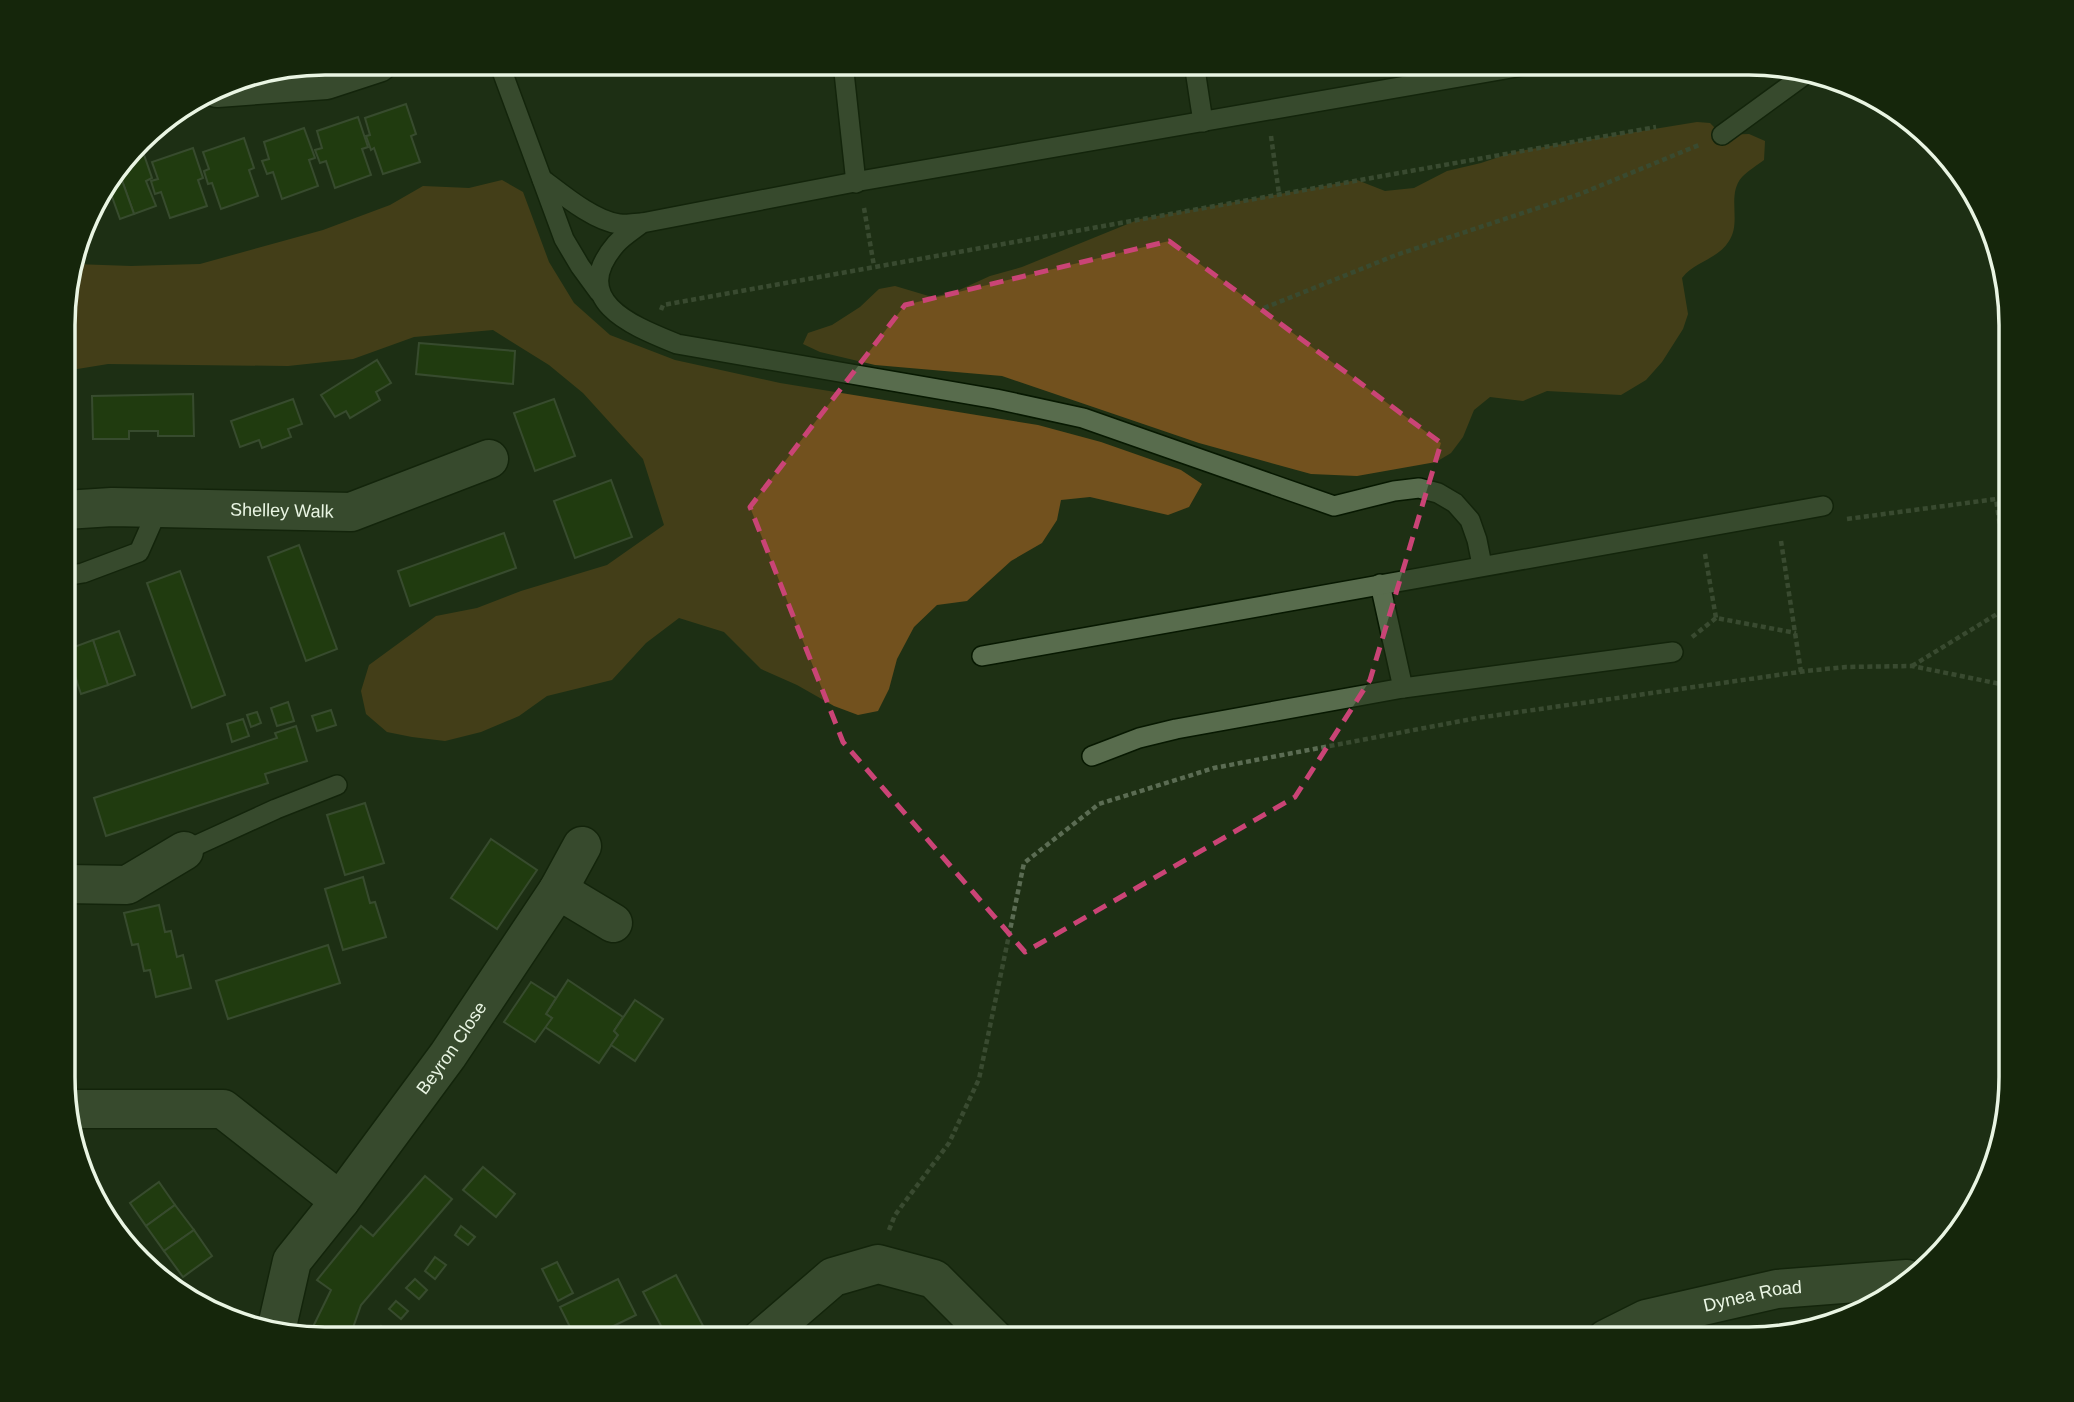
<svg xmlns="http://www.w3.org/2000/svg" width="2074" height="1402" viewBox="0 0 2074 1402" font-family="Arial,sans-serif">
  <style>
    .forest { fill: #72511e }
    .building { fill: #254a09; stroke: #586d4e; stroke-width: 2 }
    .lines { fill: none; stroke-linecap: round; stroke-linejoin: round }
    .service-casing { stroke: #071801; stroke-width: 22 }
    .minor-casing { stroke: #071801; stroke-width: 41 }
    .path { stroke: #5b6c53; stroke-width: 4.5; stroke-dasharray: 5 3.5; stroke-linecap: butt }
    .service { stroke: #586c4d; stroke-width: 19 }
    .minor { stroke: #586c4d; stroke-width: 38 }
    .marked { fill: none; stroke: #ca4476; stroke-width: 5; stroke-dasharray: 14 9; stroke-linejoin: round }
    .labels { text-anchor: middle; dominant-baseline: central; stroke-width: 6; stroke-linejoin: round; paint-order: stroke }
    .street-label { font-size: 18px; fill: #e9f5e3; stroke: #15260b }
    .rim { fill: none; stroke: #e9f5e3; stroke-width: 3.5 }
  </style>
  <rect width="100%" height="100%" fill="#1e3014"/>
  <g class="forest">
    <path d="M1697 122 1710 123 1722 135 1749 134 1765 141 1764 160C1757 165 1748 171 1742 177 1726 195 1742 222 1729 241 1717 260 1695 261 1682 278L1688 314 1683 329 1662 362 1646 380 1621 395 1547 391 1523 401 1490 397 1474 410 1463 437 1451 453 1436 462 1357 476 1311 474 1199 443 1002 376 875 365 820 352 803 344 808 333 832 325 860 307 879 289 895 286 932 297 955 292 990 276 1022 267 1140 219 1357 180 1385 191 1414 188 1447 171 1481 163 1514 152Z"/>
    <polygon points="502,180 523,192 549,262 574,303 610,335 675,360 780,383 1038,425 1101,442 1181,470 1202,484 1189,507 1168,515 1090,497 1061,500 1057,520 1042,543 1011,561 967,601 937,605 914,627 897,659 889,689 878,711 858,715 834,706 797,685 761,669 724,632 679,618 646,643 612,680 547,696 519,716 481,732 445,741 412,737 387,732 366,714 361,691 369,665 436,616 477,608 521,591 607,565 664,525 643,459 583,393 549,365 493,330 414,337 353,359 288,366 108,364 65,371 65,292 74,264 131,266 200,264 323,230 390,205 423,186 469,188"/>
  </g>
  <g class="building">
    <polygon points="406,104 416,134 411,136 420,162 383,174 374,148 371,150 366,136 370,135 365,118"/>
    <polygon points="358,117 368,147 362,149 371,175 335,188 326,161 320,163 315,150 322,148 317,131"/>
    <polygon points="304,128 315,158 309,160 318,186 282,199 273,172 267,174 262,161 269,159 264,142"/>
    <polygon points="244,138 254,168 249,170 258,196 221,209 212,183 208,184 204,171 209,169 203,152"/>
    <polygon points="141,146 152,178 146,181 156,206 134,214 119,172"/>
    <polygon points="193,148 203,178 198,180 207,206 170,218 161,192 155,194 151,181 158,179 152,162"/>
    <polygon points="119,172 134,214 120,219 111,194 105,196 103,192"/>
    <polygon points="419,343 515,351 513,384 416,374"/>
    <polygon points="377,360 391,383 376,392 380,400 350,418 346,411 335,417 321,395"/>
    <polygon points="193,394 194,436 158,436 158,431 129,431 129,439 93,439 92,396"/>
    <polygon points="293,399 302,424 288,429 291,437 262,448 259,440 240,447 231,421"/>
    <polygon points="554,399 575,456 535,471 514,413"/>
    <polygon points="611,480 632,537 575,558 554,501"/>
    <polygon points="504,533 516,568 410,606 398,571"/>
    <polygon points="299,545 337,649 306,661 268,557"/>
    <polygon points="180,571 225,695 192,708 147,583"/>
    <polygon points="119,631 135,675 108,685 93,640"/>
    <polygon points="93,640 108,685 81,694 66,650"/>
    <polygon points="65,649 77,682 65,686"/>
    <polygon points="288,702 294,721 277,726 271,708"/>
    <polygon points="331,710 336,725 317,731 312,716"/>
    <polygon points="257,712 261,723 251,727 247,715"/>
    <polygon points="243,719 249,736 232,742 227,724"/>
    <polygon points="296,726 307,761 265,774 268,783 106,836 94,798 277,738 275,733"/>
    <polygon points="365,803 384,863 345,875 327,815"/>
    <polygon points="491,839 537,870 497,929 451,898"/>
    <polygon points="363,877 370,903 375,902 386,937 343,950 325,889"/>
    <polygon points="159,905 165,932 171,931 177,957 183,955 191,988 156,997 150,970 144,971 138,944 132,945 124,913"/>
    <polygon points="328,945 340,983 228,1019 216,981"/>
    <polygon points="568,980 623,1017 614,1031 618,1035 599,1063 545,1027 552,1018 546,1014"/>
    <polygon points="531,982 556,998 546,1014 552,1018 535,1042 504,1022"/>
    <polygon points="635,1000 663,1019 635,1061 611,1045 618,1035 614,1031"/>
    <polygon points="483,1167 515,1194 496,1217 463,1190"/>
    <polygon points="425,1176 452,1199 361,1305 349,1339 329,1339 310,1333 331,1290 317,1280 361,1226 373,1236"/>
    <polygon points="159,1182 175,1205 146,1226 130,1203"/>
    <polygon points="175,1205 194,1230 164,1251 146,1226"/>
    <polygon points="461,1226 475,1237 468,1245 455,1235"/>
    <polygon points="194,1230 212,1256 183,1277 164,1251"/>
    <polygon points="435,1257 446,1265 435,1279 425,1271"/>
    <polygon points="557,1262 573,1293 558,1301 542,1269"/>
    <polygon points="676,1275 710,1339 668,1339 643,1292"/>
    <polygon points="415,1279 427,1290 419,1299 406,1288"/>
    <polygon points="618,1279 636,1315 587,1339 576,1339 560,1307"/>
    <polygon points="396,1301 408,1311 401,1319 389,1309"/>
    <polygon points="381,1326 392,1336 389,1339 377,1339 373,1336"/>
  </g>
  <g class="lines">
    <defs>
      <g id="service">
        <polyline points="499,63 564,239 580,266 599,292"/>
        <polyline points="843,63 856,183"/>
        <polyline points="1194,63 1203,122"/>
        <polyline points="1722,135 1807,73"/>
        <path d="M542 179C562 194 594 221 619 224 626 225 634 223 642 223"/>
        <path d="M1482 565 1477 540 1470 520 1455 503 1438 493 1419 488 1394 491 1334 506 1083 418 996 399 677 344C633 326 567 301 616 244 623 236 633 230 642 223L860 181 1539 63"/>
        <polyline points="65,576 83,573 139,552 158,509"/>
        <polyline points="1380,584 1403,688"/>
        <polyline points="982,656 1823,506"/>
        <polyline points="1092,756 1139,738 1176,729 1403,688 1673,652"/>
        <polyline points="184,851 276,809 337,785"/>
      </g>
      <g id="minor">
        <polyline points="217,88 326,80 378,63"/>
        <path id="s1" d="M65 510 112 507 351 512 489 459"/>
        <polyline points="65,884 127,885 184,851"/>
        <polyline points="558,890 613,923"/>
        <polyline points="65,1109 223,1109 340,1201"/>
        <path id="s2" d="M276 1331 292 1261 340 1201 448 1055 558 890 582 846"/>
        <polyline points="761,1339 833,1277 878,1264 934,1279 994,1339"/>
        <path id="s3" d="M1606 1339 1646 1319 1777 1289 1907 1279"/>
      </g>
    </defs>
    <use href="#service" class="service-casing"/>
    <use href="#minor" class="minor-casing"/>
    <g class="path">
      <polyline points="1271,136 1279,194"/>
      <polyline points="864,208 874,266"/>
      <polyline points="1264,308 1396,255 1580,194 1699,145"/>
      <polyline points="661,310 663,305 1656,127"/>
      <polyline points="1847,519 1996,499 2010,595"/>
      <polyline points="1781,541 1801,672"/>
      <polyline points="1705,554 1716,618 1796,633"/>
      <polyline points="1692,637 1716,618"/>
      <polyline points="1912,666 2010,606"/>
      <polyline points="889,1230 895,1215 949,1143 979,1079 1024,863 1099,804 1214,768 1477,718 1806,671 1846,667 1912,666 2010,686"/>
    </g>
    <use href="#service" class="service"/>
    <use href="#minor" class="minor"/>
  </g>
  <path d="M0 0H2074V1402H0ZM1169 241 1441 443 1370 680 1295 797 1025 952 843 742 750 507 905 305Z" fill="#1e3014" fill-opacity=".55" fill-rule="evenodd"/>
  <path class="marked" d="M1169 241 1441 443 1370 680 1295 797 1025 952 843 742 750 507 905 305Z"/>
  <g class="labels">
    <g class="street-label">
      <text stroke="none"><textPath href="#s1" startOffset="217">Shelley Walk</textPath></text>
      <text stroke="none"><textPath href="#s2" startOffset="338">Beyron Close</textPath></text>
      <text stroke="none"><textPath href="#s3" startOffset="154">Dynea Road</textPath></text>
    </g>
  </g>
  <path d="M0 0H2074V1402H0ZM325 75H1749A250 250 0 0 1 1999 325V1077A250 250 0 0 1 1749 1327H325A250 250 0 0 1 75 1077V325A250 250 0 0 1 325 75Z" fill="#15260b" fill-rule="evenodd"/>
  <path class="rim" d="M325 75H1749A250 250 0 0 1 1999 325V1077A250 250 0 0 1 1749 1327H325A250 250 0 0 1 75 1077V325A250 250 0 0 1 325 75Z"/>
</svg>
